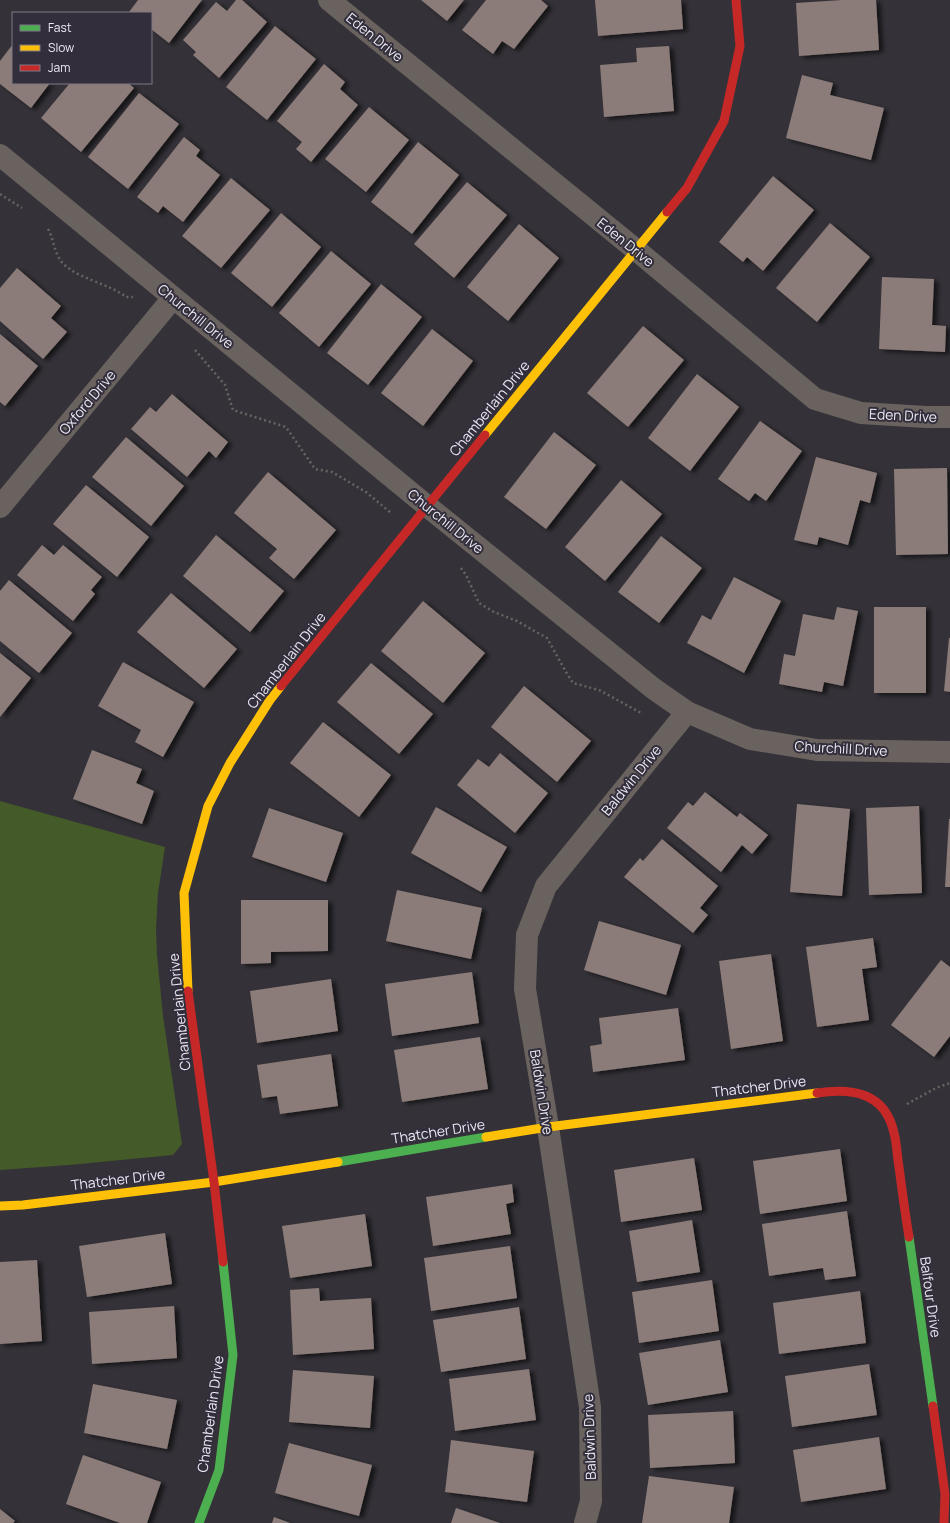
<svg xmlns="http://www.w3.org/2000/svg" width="950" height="1523" viewBox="0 0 950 1523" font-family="Manrope,sans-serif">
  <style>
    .green { fill: #445a28 }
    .building { fill: #8c7c79; filter: url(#shadow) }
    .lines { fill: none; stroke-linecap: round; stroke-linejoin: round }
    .path { stroke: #696362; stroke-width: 2.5; stroke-dasharray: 2 3; stroke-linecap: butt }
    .street { stroke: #69625e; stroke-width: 22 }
    .fast { stroke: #4caf50; stroke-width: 9 }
    .slow { stroke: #ffc107; stroke-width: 9 }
    .jam { stroke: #c62828; stroke-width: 9 }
    .labels { text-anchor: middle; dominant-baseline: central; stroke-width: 4; stroke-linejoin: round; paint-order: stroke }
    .street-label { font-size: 14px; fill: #ebe8f1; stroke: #332e3c }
  </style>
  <defs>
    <filter id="shadow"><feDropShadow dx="4.5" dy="2.5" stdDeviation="2" flood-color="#0009"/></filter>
  </defs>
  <rect width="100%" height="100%" fill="#343238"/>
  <polygon class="green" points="0,801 165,847 158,893 156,929 157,955 163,1016 182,1144 173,1155 69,1165 0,1170"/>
  <g class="building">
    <polygon points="138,0 202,0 169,43 151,29 151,13 129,12"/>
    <polygon points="236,0 242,0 267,22 219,78 193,55 196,52 183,40 216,2 227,11"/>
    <polygon points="421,0 464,0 447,21"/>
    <polygon points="486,0 541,0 548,6 514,49 502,41 493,54 462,30"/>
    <polygon points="595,0 681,0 683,29 598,36"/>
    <polygon points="842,0 876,0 879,50 799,56 796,3"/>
    <polygon points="275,26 316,59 267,120 226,87"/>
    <polygon points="13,44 13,83 50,83 31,108 0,84 0,61"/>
    <polygon points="669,46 674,111 604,117 600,65 637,62 636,48"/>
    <polygon points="324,64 345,82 340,89 358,105 311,162 296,149 302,142 277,121"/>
    <polygon points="802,75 833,83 830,95 884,108 871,160 786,138"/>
    <polygon points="70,83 128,83 134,88 81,152 41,118"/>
    <polygon points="139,93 179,124 128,189 88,157"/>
    <polygon points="369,107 409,140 366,192 325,159"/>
    <polygon points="184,137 200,150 196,156 220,175 183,222 163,206 158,213 137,197"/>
    <polygon points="418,142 459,175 412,234 371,202"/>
    <polygon points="773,176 814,210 763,271 747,257 743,262 719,242"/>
    <polygon points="231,178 270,210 221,268 182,236"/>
    <polygon points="467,182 507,215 454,278 414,244"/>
    <polygon points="281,213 321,247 272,307 231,273"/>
    <polygon points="830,223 870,257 817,322 776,288"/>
    <polygon points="519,224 559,258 508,321 467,287"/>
    <polygon points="331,251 371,284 319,347 279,313"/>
    <polygon points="17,268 61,306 51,318 67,332 43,359 0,321 0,288"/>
    <polygon points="882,277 934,279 932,325 946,326 945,352 879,349"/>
    <polygon points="381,284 422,317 368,385 327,353"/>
    <polygon points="643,326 684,360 628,427 587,393"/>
    <polygon points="432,329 473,361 423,426 381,393"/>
    <polygon points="0,334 38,366 5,406 0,402"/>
    <polygon points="697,374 739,407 690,471 648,438"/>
    <polygon points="172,394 228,442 216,458 209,451 187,477 131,429 150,407 156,412"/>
    <polygon points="760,421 802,451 766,501 755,493 749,501 718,479"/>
    <polygon points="554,432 596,465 546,529 504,497"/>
    <polygon points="126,437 184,486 151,526 92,477"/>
    <polygon points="816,457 877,473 870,503 860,500 848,545 819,537 817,545 794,540"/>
    <polygon points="947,468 948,554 896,555 894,469"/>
    <polygon points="268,472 336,530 294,579 269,558 277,549 234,513"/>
    <polygon points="621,480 662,514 605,581 565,547"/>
    <polygon points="86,485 149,537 117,577 53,524"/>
    <polygon points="216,535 284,591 250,632 183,576"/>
    <polygon points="661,536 702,568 659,623 618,592"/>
    <polygon points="42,545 54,555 63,545 102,577 91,590 95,594 73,621 17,575"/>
    <polygon points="734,577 781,601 744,673 687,643 702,615 711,620"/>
    <polygon points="9,580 72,633 39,673 0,641 0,591"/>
    <polygon points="171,593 237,649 204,688 137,632"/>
    <polygon points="423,601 485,653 443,703 381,651"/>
    <polygon points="837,607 858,611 843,686 824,682 822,692 779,684 784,654 795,656 803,614 834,620"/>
    <rect x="874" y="607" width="52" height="86"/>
    <polygon points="949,638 950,638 950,692 944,691"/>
    <polygon points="0,653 31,678 0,717"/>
    <polygon points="123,662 194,702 163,757 135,742 141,730 98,706"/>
    <polygon points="371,663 433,714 399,754 337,702"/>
    <polygon points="524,686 591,741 557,782 491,727"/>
    <polygon points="323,722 391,775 359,817 290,763"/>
    <polygon points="92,750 142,769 136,783 154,791 142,824 73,799"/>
    <polygon points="500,753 548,793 515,833 457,785 478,759 489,767"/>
    <polygon points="705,792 737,817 740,813 768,835 752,854 742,845 721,872 667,828 688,802 693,806"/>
    <polygon points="797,804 850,809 842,896 790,892"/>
    <polygon points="919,806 922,893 869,895 866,808"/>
    <polygon points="436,807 507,847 481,892 411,853"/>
    <polygon points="269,808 343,833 326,882 252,857"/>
    <polygon points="949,819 950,819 950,887 945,887"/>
    <polygon points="662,839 718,886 700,908 708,915 693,933 624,877 640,858 643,861"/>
    <polygon points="397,890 482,908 471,959 386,941"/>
    <polygon points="241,900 328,900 328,951 271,952 271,963 241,964"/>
    <polygon points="599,921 681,945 666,995 584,970"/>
    <polygon points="873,938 877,967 862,969 869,1020 817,1027 806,947"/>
    <polygon points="771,954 783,1041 731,1049 719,961"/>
    <polygon points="941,960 950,967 950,1036 934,1057 891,1025"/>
    <polygon points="472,972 479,1023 392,1036 385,984"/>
    <polygon points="331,979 338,1031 257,1043 250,991"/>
    <polygon points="678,1008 685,1060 593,1072 590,1046 602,1044 599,1018"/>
    <polygon points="480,1037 488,1089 402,1102 394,1050"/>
    <polygon points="331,1054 338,1106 280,1114 277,1096 262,1098 257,1065"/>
    <polygon points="840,1149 847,1201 760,1214 753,1161"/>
    <polygon points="694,1158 702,1210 621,1222 614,1170"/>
    <polygon points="512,1184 514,1202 506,1204 511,1234 433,1246 426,1197"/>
    <polygon points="847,1211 856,1276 825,1280 823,1268 769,1276 762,1224"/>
    <polygon points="365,1214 372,1266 290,1278 282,1226"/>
    <polygon points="692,1220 700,1272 637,1282 629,1231"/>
    <polygon points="165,1233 172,1284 87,1297 79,1246"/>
    <polygon points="510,1246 517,1298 431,1311 424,1258"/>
    <polygon points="37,1260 42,1341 0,1344 0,1262"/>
    <polygon points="712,1280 719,1331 639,1343 632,1292"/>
    <polygon points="319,1288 320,1301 371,1298 374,1349 293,1355 290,1290"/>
    <polygon points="860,1291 866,1343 779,1354 773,1303"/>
    <polygon points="174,1306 177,1358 92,1364 89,1312"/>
    <polygon points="519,1307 526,1359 441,1372 433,1320"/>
    <polygon points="720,1340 728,1392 648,1405 639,1353"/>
    <polygon points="869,1364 877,1415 792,1427 785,1376"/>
    <polygon points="529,1369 536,1420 455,1431 449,1379"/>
    <polygon points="293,1370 374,1376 370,1428 289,1422"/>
    <polygon points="93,1384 177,1400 167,1449 84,1433"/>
    <polygon points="733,1411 735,1463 650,1468 648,1415"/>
    <polygon points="879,1437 886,1489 801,1502 793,1450"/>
    <polygon points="451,1440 534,1451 527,1502 445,1492"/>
    <polygon points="289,1443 372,1465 359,1516 275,1493"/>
    <polygon points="83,1455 161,1482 147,1523 120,1523 66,1504"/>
    <polygon points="649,1476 734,1487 729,1523 642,1523"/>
    <polygon points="456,1508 500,1523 451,1523"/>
    <polygon points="0,1509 15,1521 13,1523 0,1523"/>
    <polygon points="274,1517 290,1523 272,1523"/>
  </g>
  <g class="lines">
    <g class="path">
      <polyline points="0,194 22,208"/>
      <path d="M48 229C53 238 54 249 59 258 69 277 109 283 126 297H133"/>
      <polyline points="195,350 225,385 233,410 286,427 315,469 332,472 366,492 391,513"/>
      <polyline points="461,568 466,575 479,603 494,612 517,621 547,638 566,672 573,683 599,690 643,714"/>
      <polyline points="907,1104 936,1088 950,1083"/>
    </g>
    <g class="street">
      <polyline points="329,0 635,249 815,399 861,413 926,417 950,417"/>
      <polyline points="0,155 427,506 654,689 687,712 750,739 817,750 950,752"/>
      <polyline points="0,507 173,298"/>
      <polyline points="585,1523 591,1501 590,1407 548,1127 525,989 527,935 546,886 687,712"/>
    </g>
    <g class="fast">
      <polyline points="338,1162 486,1137"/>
      <polyline points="909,1237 933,1406"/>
      <polyline points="199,1523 219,1470 233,1355 223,1262"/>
    </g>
    <g class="slow">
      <polyline points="485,435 667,212"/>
      <polyline points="188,991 184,893 208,806 230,763 270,700 281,686"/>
      <polyline points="486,1137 548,1127 817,1093"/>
      <polyline points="0,1206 23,1205 214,1182 338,1162"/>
    </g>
    <g class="jam">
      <polyline points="667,212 687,188 724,121 740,46 736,0"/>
      <polyline points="281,686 485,435"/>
      <polyline points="188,991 214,1182 223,1262"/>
      <path d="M817 1093C852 1088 885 1092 894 1133 897 1144 897 1156 899 1167 902 1190 905 1213 909 1237"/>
      <polyline points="933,1406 945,1494 944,1523"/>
    </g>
  </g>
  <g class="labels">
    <g class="street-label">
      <text transform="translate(375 37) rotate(39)">Eden Drive</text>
      <text transform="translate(626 242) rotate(39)">Eden Drive</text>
      <text transform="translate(196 316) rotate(39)">Churchill Drive</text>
      <text transform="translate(87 402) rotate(-50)">Oxford Drive</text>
      <text transform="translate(489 408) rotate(-51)">Chamberlain Drive</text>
      <text transform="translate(903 415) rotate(3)">Eden Drive</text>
      <text transform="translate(446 521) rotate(39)">Churchill Drive</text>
      <text transform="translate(286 660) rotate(-52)">Chamberlain Drive</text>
      <text transform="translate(841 748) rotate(3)">Churchill Drive</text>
      <text transform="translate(631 780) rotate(-51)">Baldwin Drive</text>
      <text transform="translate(179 1012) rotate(-96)">Chamberlain Drive</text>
      <text transform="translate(759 1086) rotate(-7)">Thatcher Drive</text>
      <text transform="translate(542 1092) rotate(81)">Baldwin Drive</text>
      <text transform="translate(438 1131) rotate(-9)">Thatcher Drive</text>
      <text transform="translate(118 1179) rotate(-7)">Thatcher Drive</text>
      <text transform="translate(931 1297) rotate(82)">Balfour Drive</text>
      <text transform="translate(210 1414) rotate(-82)">Chamberlain Drive</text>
      <text transform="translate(589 1437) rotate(-92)">Baldwin Drive</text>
    </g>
  </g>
  <rect x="12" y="12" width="140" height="72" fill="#332e3c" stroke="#7d7884"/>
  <rect x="20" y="25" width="20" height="6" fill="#4caf50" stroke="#7d7884"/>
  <text x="48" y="32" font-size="12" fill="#ebe8f1">Fast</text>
  <rect x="20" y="45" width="20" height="6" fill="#ffc107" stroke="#7d7884"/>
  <text x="48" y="52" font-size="12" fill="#ebe8f1">Slow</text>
  <rect x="20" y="65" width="20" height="6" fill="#c62828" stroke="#7d7884"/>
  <text x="48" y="72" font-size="12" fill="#ebe8f1">Jam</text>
</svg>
